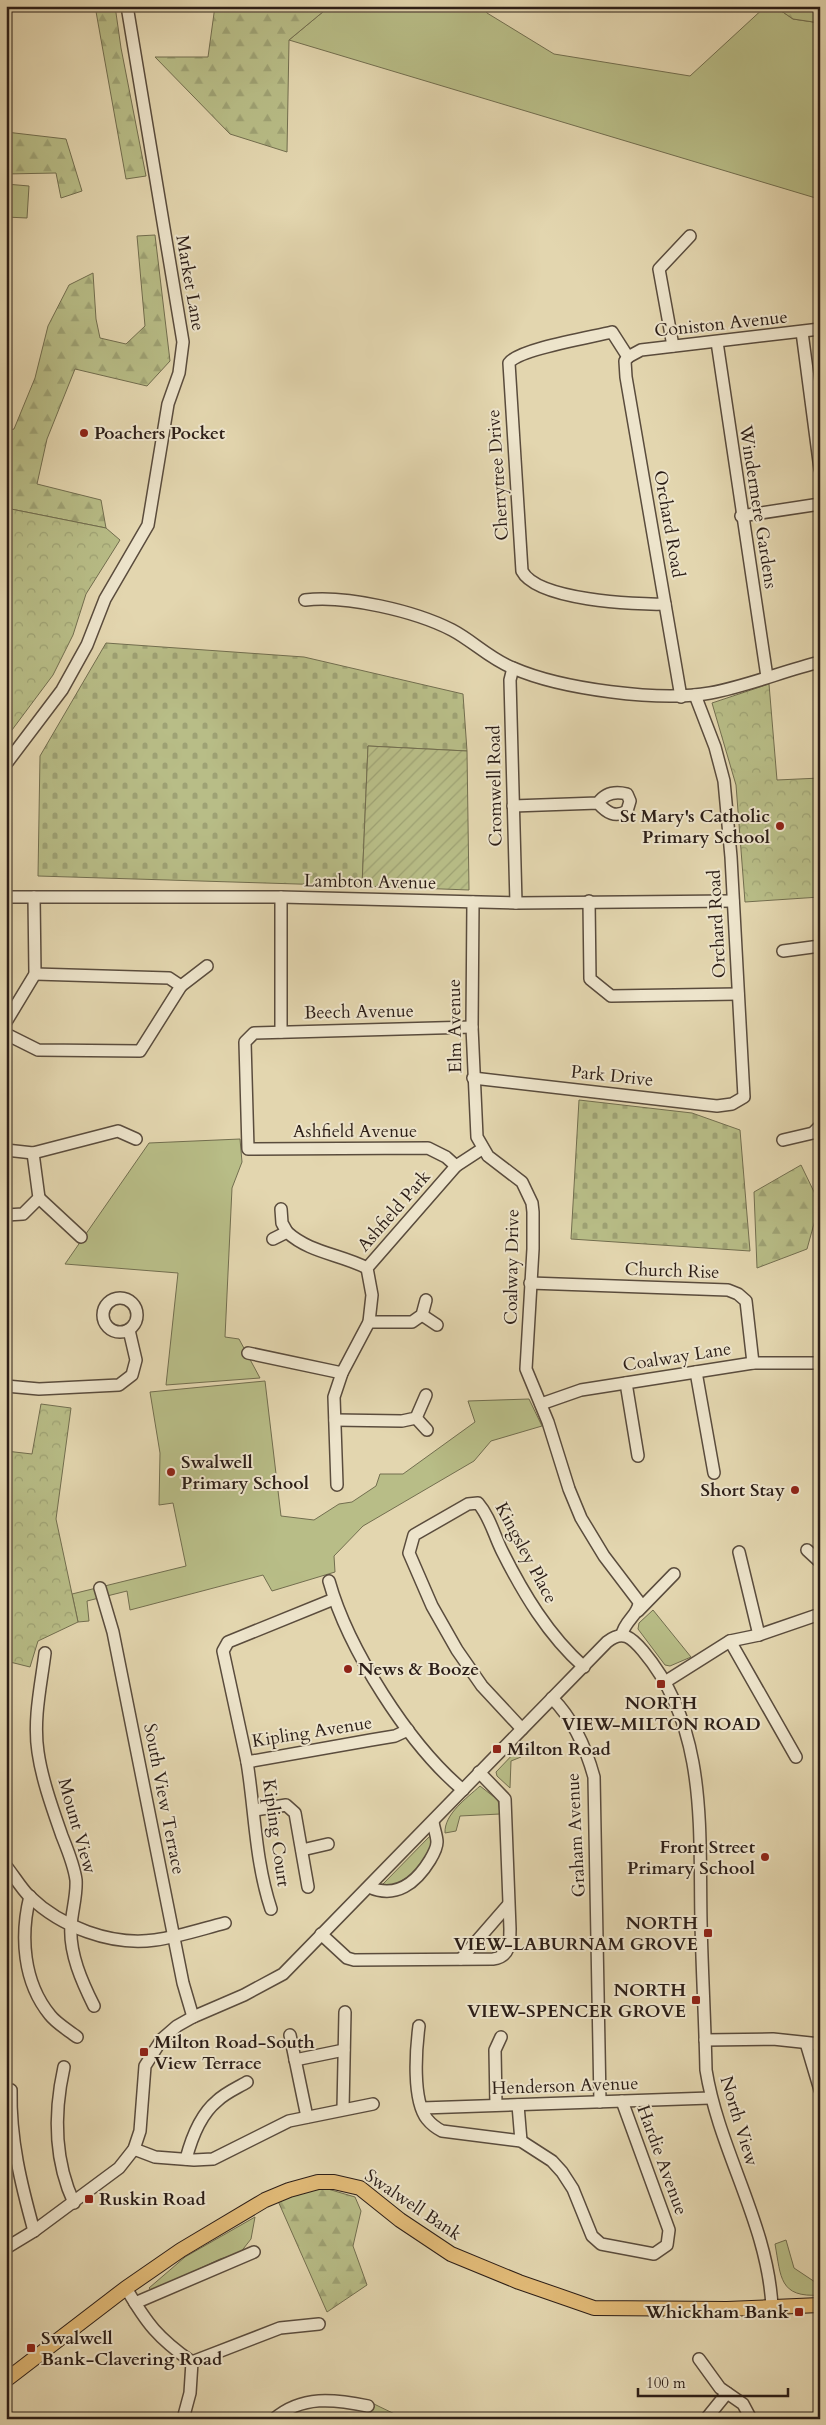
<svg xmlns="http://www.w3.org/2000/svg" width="826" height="2425" viewBox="0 0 826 2425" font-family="Cardo,serif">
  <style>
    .grass { fill: #b8bd87; stroke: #726e4f }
    .forest { fill: url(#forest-firs); stroke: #726e4f }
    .cemetery { fill: url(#cemetery-stones); stroke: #726e4f }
    .park { fill: url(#park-crowns); stroke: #726e4f }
    .garden { fill: url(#garden-furrows); stroke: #726e4f }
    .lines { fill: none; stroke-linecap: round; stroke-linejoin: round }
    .minor-casing { stroke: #5a4c3d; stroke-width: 14 }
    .major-casing { stroke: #2c1e17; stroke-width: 16 }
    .minor { stroke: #ede4cb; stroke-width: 11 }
    .major { stroke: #e2bb78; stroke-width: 14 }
    .poi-dot { fill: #8f2418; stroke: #ede4cb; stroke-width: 2 }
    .labels { text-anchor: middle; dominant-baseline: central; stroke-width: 4; stroke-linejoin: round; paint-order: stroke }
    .street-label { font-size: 18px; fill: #2c1e17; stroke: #ede4cb }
    .poi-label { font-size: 18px; font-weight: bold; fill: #2c1e17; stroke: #ede4cb; text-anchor: start }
  </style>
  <defs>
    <pattern id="forest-firs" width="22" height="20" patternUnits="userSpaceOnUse" patternTransform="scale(1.25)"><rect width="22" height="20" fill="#b8bd87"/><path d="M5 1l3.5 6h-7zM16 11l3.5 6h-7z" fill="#9ea274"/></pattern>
    <pattern id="cemetery-stones" width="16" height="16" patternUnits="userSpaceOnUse" patternTransform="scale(1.25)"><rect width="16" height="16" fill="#b8bd87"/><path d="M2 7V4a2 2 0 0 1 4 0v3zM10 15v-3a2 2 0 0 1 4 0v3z" fill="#9ea274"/></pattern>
    <pattern id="park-crowns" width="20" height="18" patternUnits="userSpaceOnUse" patternTransform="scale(1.25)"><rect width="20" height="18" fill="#b8bd87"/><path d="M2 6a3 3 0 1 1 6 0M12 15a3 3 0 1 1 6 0" fill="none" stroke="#9ea274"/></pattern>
    <pattern id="garden-furrows" width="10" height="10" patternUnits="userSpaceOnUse" patternTransform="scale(1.25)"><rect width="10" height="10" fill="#b8bd87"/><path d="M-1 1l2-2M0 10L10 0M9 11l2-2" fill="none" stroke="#9ea274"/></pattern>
  </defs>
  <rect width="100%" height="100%" fill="#e3d6af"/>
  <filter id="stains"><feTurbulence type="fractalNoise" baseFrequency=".004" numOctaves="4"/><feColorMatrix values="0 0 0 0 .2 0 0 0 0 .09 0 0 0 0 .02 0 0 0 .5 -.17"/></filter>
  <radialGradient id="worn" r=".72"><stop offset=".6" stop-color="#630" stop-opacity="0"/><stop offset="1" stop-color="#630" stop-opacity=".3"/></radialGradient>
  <g class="grass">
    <polygon points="330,6 483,6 487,13 554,54 690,76 766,6 774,6 793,19 820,23 819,199 289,40"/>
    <polygon points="6,184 29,186 27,218 6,217"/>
    <polygon points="240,1139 242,1162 232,1188 225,1337 239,1339 260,1378 166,1385 178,1273 65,1264 149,1143"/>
    <polygon points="265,1381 281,1516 314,1520 339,1504 352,1502 376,1486 380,1474 403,1474 475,1422 468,1401 529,1399 542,1426 491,1441 474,1461 363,1526 334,1556 335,1572 272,1591 263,1575 130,1610 127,1591 87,1601 89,1621 78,1622 72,1594 186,1566 173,1503 159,1505 160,1453 150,1392"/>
    <polygon points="653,1610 691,1657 670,1666 665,1665 638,1629 639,1623"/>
    <polygon points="518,1749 521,1757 511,1761 510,1788 497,1776 496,1772"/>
    <path d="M480 1786 498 1800 500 1814 460 1816 456 1831 445 1833C444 1814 467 1798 480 1786Z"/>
    <path d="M430 1836C439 1859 407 1879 390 1887L383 1884Z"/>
    <polygon points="255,2217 251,2239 240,2253 220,2259 152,2291 149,2288 185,2257"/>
    <path d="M786 2240 794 2268 815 2282H820V2295C779 2298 781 2277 775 2244Z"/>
  </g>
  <g class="forest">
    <polygon points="95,6 115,6 121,48 146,176 126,179"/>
    <polygon points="215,6 330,6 289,40 287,152 230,134 155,57 208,57"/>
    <polygon points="774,6 820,6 820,23 793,19"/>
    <polygon points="6,132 66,139 82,191 61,198 56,173 6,174"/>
    <polygon points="155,235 170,361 147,386 75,369 47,439 37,484 101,500 106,528 6,508 6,431 14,429 35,378 48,326 69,285 93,273 96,319 100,338 126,344 145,326 137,236"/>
    <polygon points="801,1165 817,1198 815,1220 807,1249 757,1268 754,1192"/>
    <polygon points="321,2187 355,2197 361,2211 353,2246 367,2285 327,2312 278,2201"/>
    <polygon points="374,2404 405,2419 367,2419"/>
  </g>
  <g class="cemetery">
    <polygon points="106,643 304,657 463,694 467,751 368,746 362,886 38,876 40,756"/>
    <polygon points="579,1100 692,1113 740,1130 750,1251 571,1239"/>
  </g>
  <g class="park">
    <polygon points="6,508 106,528 120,540 86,594 73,635 53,675 6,738"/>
    <polygon points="769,684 777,780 820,778 820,897 745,902 736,785 712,703"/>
    <polygon points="41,1404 71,1408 56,1519 78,1622 38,1641 30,1667 10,1662 6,1665 6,1451 32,1454"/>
  </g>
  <polygon class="garden" points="368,746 467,751 469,890 362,886"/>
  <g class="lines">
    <defs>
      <g id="minor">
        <polyline points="802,332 820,469"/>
        <polyline points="717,342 767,677"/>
        <polyline points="673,346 659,269 690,236"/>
        <path d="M628 357 612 332C592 337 518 349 509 363L522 571C537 600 635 605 665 604"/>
        <polyline points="628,357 625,361 626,377 681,697"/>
        <polyline points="628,357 641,350 820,329"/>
        <polyline points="741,516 820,504"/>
        <path d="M305 600C346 595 415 611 452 630 473 641 490 659 513 668 561 689 659 702 710 693 748 686 783 671 820 662"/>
        <polyline points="513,668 510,680 516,903"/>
        <polyline points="6,764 62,690 87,645 105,599 148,525 168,404 179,373 183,342 127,6"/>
        <path d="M513 806 598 803C607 813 615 818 627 811L630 801 627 794C615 791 605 793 598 803"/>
        <polyline points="6,897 281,897 516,903 733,901"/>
        <polyline points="281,897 281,1032"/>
        <polyline points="589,901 590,979 611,996 738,994"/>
        <path d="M473 902 472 1027 477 1137 488 1156 522 1182 532 1203 533 1212V1249L526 1369 548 1422 569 1489 581 1518 604 1556 639 1602C639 1615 624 1621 622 1635"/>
        <polyline points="783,951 820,946"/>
        <polyline points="181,986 207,966"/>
        <polyline points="6,1022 35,974 34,897"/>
        <polyline points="6,1034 38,1050 140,1051 181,986 169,978 35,974"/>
        <polyline points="473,1078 717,1106 732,1104 744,1097 731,857 724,781 715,747 695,695"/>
        <polyline points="783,1140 813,1133 820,1126"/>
        <polyline points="6,1150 33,1153 118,1131 136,1139"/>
        <polyline points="456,1166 446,1157 428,1148 248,1149 245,1042 254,1033 472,1027"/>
        <polyline points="39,1198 81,1237"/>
        <polyline points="281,1209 282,1223 287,1232"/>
        <polyline points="6,1215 23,1214 39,1198 33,1153"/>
        <path d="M273 1239 287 1232C310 1253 340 1254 367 1268"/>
        <polyline points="530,1283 728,1290 738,1294 746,1301 753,1363"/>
        <circle cx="120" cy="1315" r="17"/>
        <polyline points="422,1315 437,1325"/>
        <polyline points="369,1322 412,1322 422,1315 426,1300"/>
        <polyline points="248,1353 342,1373"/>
        <polyline points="696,1372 714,1473"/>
        <polyline points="626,1383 638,1456"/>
        <polyline points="6,1386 39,1389 119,1385 132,1375 136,1360 129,1330"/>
        <polyline points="541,1404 581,1390 753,1363 820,1363"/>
        <polyline points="416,1418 427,1430"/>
        <polyline points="335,1420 402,1421 416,1418 426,1395"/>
        <polyline points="337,1485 334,1397 342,1373 369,1322 372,1295 367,1268 456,1166 482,1149"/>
        <polyline points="807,1550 820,1562"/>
        <polyline points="739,1552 759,1635"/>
        <path d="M329 1581C348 1649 409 1745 463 1790"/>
        <polyline points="100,1588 113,1632 183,1983 193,2017"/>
        <polyline points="334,1599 228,1642 223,1651 247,1762 371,1740 395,1736 408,1730"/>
        <polyline points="638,1611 674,1574"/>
        <polyline points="730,1641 796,1757"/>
        <path d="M45 1653C41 1685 33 1719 38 1752 42 1780 53 1810 62 1836 68 1851 74 1865 76 1880 77 1896 72 1910 71 1926 69 1953 82 1982 94 2006"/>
        <polyline points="665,1682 730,1641 759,1635 820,1614"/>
        <path d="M552 1698C574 1720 586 1748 594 1777L600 2102"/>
        <path d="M522 1729 482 1686 457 1650 432 1606 409 1553 414 1535 468 1504 478 1503C490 1517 494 1535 502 1551 523 1593 548 1635 584 1667"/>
        <path d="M247 1762C255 1811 255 1861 271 1909"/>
        <polyline points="255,1810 286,1805 295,1813 308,1887"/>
        <polyline points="302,1850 328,1844"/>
        <path d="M6 1866C14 1876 21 1888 29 1896 61 1927 111 1946 155 1940 178 1937 202 1929 225 1923"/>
        <path d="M369 1887C396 1899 416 1883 430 1860 433 1855 437 1848 437 1842 437 1836 434 1829 433 1822"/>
        <path d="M30 1896C20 1936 23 1982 50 2015 56 2023 68 2030 77 2037"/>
        <path d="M321 1934 347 1958 354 1960 493 1959C510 1957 510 1943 510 1929L505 1799 479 1772"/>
        <polyline points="461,1959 508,1905"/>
        <path d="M419 2026C416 2049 412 2100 427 2119 431 2124 436 2128 442 2131L521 2141 552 2161 562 2172 573 2189 592 2236 601 2244 654 2254 667 2245 669 2230 622 2101"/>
        <polyline points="290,2035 307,2117"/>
        <polyline points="705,2040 773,2039 820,2044"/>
        <polyline points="806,2043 820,2090"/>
        <polyline points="295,2060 344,2050"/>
        <path d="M64 2067C54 2112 54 2160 74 2203"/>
        <path d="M11 2090C10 2140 21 2184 34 2231"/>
        <polyline points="496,2105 495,2050 501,2037"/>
        <polyline points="518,2105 521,2141"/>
        <polyline points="422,2108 710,2098"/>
        <polyline points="343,2109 345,2012"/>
        <polyline points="134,2149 155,2157 194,2160 213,2159 289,2121 373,2104"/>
        <path d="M186 2159C191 2140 201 2114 217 2101 225 2093 237 2088 247 2082"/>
        <path d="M6 2248 34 2231 119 2168 134 2149 140 2131 145 2066 162 2039 177 2026 193 2017 244 1995 283 1974 607 1642C623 1629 632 1638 643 1651 708 1728 699 1828 701 1922 702 1971 705 2021 706 2070 719 2151 768 2224 772 2307"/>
        <path d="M126 2288C147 2324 158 2338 192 2362L190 2393 183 2419"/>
        <polyline points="135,2303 254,2252"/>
        <polyline points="699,2359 720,2388 743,2404 751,2419"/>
        <polyline points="192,2362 280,2328 319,2324"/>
        <path d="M274 2419C302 2395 334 2399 368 2406"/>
        <polyline points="706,2419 727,2393"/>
      </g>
      <polyline id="major" points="6,2380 126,2288 181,2250 265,2200 289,2190 318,2182 334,2182 360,2188 400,2220 451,2254 519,2282 594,2308 727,2309 820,2305"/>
    </defs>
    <use href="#minor" class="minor-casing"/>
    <use href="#major" class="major-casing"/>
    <use href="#minor" class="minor"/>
    <use href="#major" class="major"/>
  </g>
  <g class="poi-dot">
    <circle cx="84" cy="433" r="5"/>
    <circle cx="780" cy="826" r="5"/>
    <circle cx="171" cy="1472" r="5"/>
    <circle cx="795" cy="1490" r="5"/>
    <circle cx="348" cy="1669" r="5"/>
    <rect x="656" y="1679" width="10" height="10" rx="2.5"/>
    <rect x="492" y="1744" width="10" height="10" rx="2.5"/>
    <circle cx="765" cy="1857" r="5"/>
    <rect x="703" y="1928" width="10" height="10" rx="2.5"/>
    <rect x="691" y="1995" width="10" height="10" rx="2.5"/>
    <rect x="139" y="2047" width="10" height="10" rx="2.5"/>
    <rect x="84" y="2194" width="10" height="10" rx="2.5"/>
    <rect x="794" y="2307" width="10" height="10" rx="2.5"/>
    <rect x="26" y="2343" width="10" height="10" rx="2.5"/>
  </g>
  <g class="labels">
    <g class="street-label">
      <text transform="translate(190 283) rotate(80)">Market Lane</text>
      <text transform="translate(721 324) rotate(-6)">Coniston Avenue</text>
      <text transform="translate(498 475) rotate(-94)">Cherrytree Drive</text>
      <text transform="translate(758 507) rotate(81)">Windermere Gardens</text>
      <text transform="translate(669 524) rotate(80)">Orchard Road</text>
      <text transform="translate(495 786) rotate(-91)">Cromwell Road</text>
      <text transform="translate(370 882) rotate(1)">Lambton Avenue</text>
      <text transform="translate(717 924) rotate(-93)">Orchard Road</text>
      <text transform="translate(359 1012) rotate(-1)">Beech Avenue</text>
      <text transform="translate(455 1026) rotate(-91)">Elm Avenue</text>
      <text transform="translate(612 1076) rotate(6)">Park Drive</text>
      <text x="355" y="1131">Ashfield Avenue</text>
      <text transform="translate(394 1211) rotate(-49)">Ashfield Park</text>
      <text transform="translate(512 1267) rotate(-89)">Coalway Drive</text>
      <text transform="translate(672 1271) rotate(2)">Church Rise</text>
      <text transform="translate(677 1357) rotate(-9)">Coalway Lane</text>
      <text transform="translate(526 1553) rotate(62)">Kingsley Place</text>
      <text transform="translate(312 1732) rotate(-9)">Kipling Avenue</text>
      <text transform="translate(164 1799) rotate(79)">South View Terrace</text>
      <text transform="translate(77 1826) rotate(74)">Mount View</text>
      <text transform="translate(276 1833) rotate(82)">Kipling Court</text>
      <text transform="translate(576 1835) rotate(-93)">Graham Avenue</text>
      <text transform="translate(565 2086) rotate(-2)">Henderson Avenue</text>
      <text transform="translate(739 2121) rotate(73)">North View</text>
      <text transform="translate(662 2160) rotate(70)">Hardie Avenue</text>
      <text transform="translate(413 2205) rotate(34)">Swalwell Bank</text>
    </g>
    <g class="poi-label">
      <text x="94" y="433">Poachers Pocket</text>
      <text x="770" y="816" text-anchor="end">St Mary's Catholic<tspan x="770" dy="21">Primary School</tspan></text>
      <text x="181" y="1462">Swalwell<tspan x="181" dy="21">Primary School</tspan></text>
      <text x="785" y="1490" text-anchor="end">Short Stay</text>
      <text x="358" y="1669">News &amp; Booze</text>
      <text x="661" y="1703" text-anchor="middle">NORTH<tspan x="661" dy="21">VIEW-MILTON ROAD</tspan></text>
      <text x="507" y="1749">Milton Road</text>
      <text x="755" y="1847" text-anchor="end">Front Street<tspan x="755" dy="21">Primary School</tspan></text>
      <text x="698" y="1923" text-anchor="end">NORTH<tspan x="698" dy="21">VIEW-LABURNAM GROVE</tspan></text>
      <text x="686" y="1990" text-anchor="end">NORTH<tspan x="686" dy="21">VIEW-SPENCER GROVE</tspan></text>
      <text x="154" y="2042">Milton Road-South<tspan x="154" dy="21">View Terrace</tspan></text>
      <text x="99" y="2199">Ruskin Road</text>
      <text x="789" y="2312" text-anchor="end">Whickham Bank</text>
      <text x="41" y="2338">Swalwell<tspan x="41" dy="21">Bank-Clavering Road</tspan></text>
    </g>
  </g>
  <rect width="826" height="2425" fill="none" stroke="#e3d6af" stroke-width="25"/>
  <rect x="8" y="8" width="811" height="2410" fill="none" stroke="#2c1e17" stroke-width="2.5"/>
  <rect x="12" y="12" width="801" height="2400" fill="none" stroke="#2c1e17"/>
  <path d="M638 2388v8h150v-8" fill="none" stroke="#2c1e17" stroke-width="2.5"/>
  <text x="646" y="2388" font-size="15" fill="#2c1e17" stroke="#ede4cb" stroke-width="4" paint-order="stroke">100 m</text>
  <rect width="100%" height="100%" filter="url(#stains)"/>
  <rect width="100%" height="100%" fill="url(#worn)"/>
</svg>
